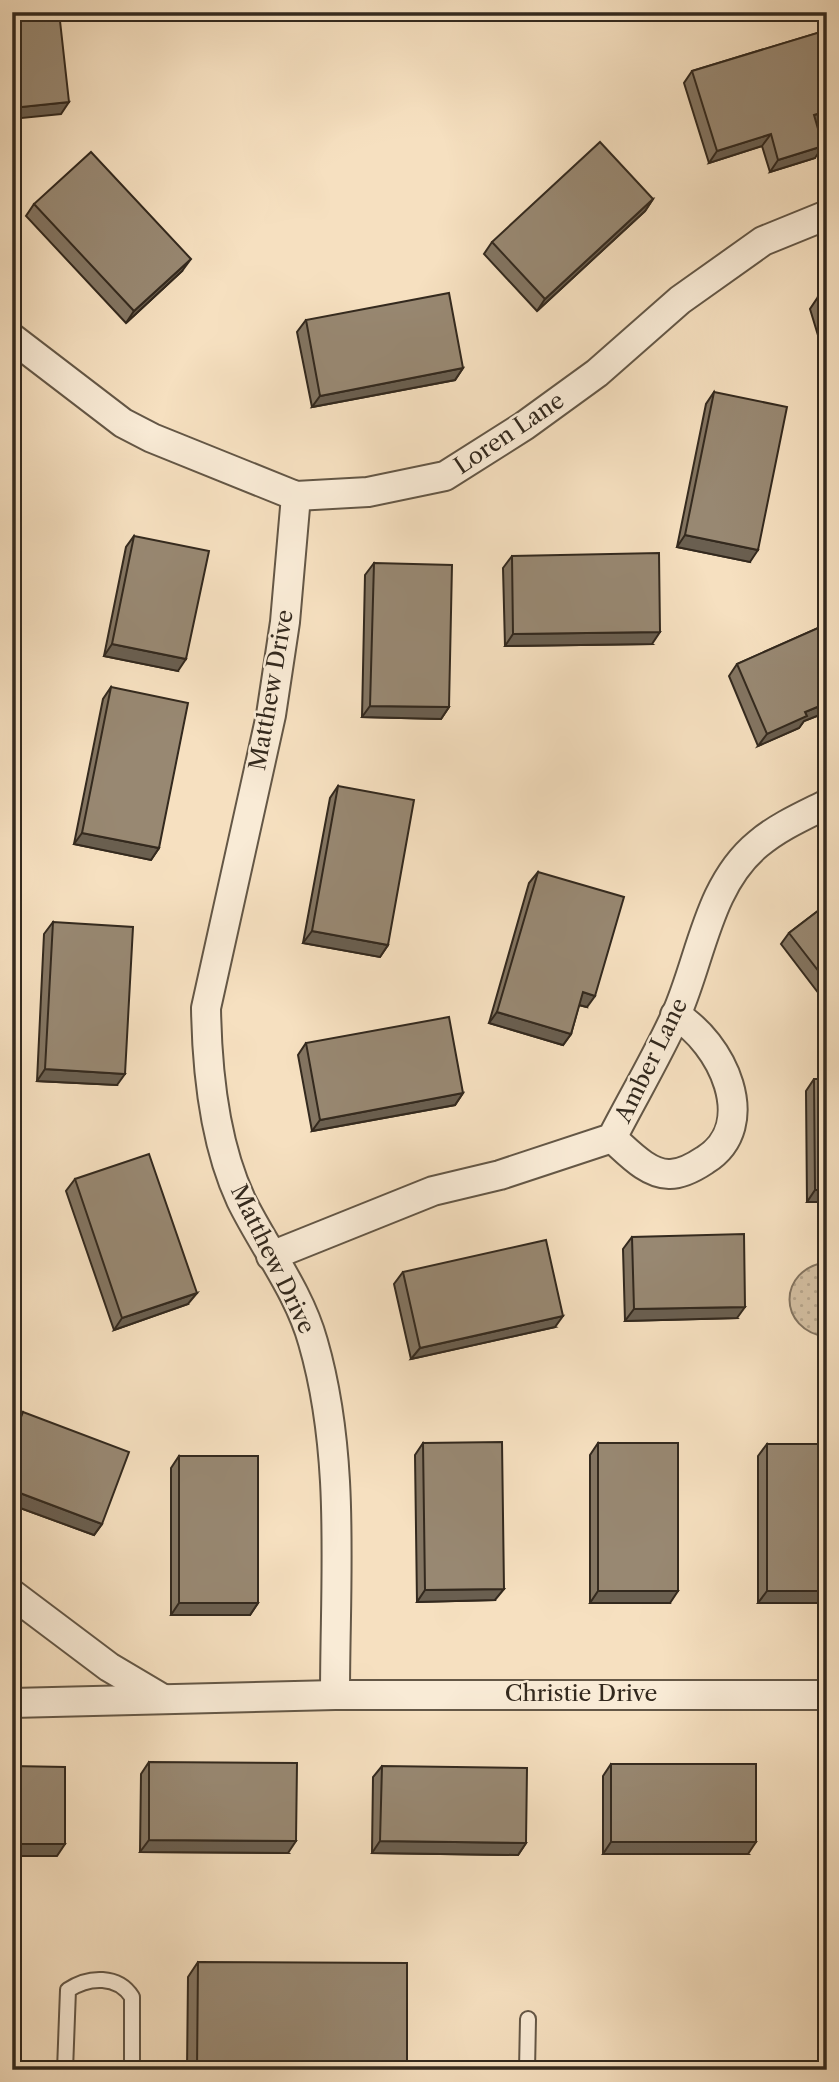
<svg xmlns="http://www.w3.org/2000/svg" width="839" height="2082" viewBox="0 0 839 2082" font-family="'Libre Caslon Text',serif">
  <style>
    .grass { fill: url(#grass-dots); stroke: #847561; stroke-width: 2 }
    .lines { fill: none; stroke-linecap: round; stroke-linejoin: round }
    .service-casing { stroke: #645746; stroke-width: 18 }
    .minor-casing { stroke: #645746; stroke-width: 32 }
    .service { stroke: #f9ebd6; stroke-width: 14 }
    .minor { stroke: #f9ebd6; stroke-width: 28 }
    .wall { fill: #837562; stroke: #33291e; stroke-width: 2 }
    .shaded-wall { fill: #6a5f50; stroke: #33291e; stroke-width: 2 }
    .building { fill: #988872; stroke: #33291e; stroke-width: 2 }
    .labels { text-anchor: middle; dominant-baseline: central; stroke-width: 5; stroke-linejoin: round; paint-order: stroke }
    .street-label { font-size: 23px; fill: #33291e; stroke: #f9ebd6 }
  </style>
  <defs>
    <pattern id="grass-dots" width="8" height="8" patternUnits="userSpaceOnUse" patternTransform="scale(1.75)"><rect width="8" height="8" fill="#d5c1a4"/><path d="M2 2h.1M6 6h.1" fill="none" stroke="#b7a68d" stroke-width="1.8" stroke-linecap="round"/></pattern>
  </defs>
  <rect width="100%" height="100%" fill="#f6e0c0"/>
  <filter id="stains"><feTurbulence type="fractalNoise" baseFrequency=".00286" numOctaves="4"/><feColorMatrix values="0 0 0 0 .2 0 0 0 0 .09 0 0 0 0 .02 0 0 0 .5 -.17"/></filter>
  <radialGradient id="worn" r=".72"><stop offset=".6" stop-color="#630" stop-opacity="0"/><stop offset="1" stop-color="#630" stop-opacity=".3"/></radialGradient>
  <path class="grass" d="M827 1262V1337C777 1330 777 1269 827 1262Z"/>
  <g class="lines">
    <defs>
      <g id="service">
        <path d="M65 2070 68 1990C89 1976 118 1975 132 1997V2070"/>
        <polyline points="527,2070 528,2019"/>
      </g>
      <g id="minor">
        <polyline points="12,338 123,423 152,438 296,496 368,492 445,476 524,426 597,373 680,300 763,241 827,215"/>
        <path d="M296 496 285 622 271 715 206 1008C207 1071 214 1142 241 1200 264 1247 299 1291 313 1342 346 1456 335 1577 335 1695"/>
        <path d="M612 1138C627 1151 648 1175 670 1174 682 1174 696 1166 705 1160 761 1125 722 1042 675 1015"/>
        <path d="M271 1256 433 1191 500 1175 612 1138C633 1097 657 1057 676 1015 701 959 708 885 758 844 778 827 803 816 827 804"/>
        <polyline points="12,1594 109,1667 163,1699"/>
        <polyline points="12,1703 335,1695 827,1695"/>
      </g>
    </defs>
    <use href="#service" class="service-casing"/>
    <use href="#minor" class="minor-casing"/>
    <use href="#service" class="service"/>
    <use href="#minor" class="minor"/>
  </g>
  <g class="wall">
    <polygon points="827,30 827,121 816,124 815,158 770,172 762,146 709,163 684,83 692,71"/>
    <polygon points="653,199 645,211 537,311 484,254 492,242"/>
    <polygon points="34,204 182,271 126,323 26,216"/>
    <polygon points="827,295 827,365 810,309 818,297"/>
    <polygon points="306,320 463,368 455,380 312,407 297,332"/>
    <polygon points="714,392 750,562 677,547 706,404"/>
    <polygon points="134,536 178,671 104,656 126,547"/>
    <polygon points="512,556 652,644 505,646 503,568"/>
    <polygon points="374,563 449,707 441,719 362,717 365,575"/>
    <polygon points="827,624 827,712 804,721 799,728 758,746 729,676 737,664"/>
    <polygon points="111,687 159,848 151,860 74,844 103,699"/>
    <polygon points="338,786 388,945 380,957 303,943 330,798"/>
    <polygon points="538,872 587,1007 579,1005 571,1034 563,1045 489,1023 529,883"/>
    <polygon points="827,904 827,1002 826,1003 781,944 789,933"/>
    <polygon points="53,922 117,1085 37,1081 44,934"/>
    <polygon points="306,1043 463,1093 455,1105 312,1131 298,1055"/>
    <polygon points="814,1079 827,1079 827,1202 807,1202 806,1091"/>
    <polygon points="75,1179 188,1304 114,1330 66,1191"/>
    <polygon points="632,1237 737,1318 625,1321 623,1249"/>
    <polygon points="403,1272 555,1327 411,1359 394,1284"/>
    <polygon points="23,1412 102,1524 94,1535 12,1505 12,1430 15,1424"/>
    <polygon points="423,1443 495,1600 417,1602 415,1455"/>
    <polygon points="598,1443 670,1603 590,1603 590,1455"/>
    <polygon points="767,1444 827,1603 758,1603 758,1456"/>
    <polygon points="179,1456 258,1603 250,1615 171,1615 171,1468"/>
    <polygon points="149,1762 288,1853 140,1852 141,1774"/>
    <polygon points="611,1764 748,1854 603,1854 603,1776"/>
    <polygon points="382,1766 526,1843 518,1855 372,1853 373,1777"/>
    <polygon points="198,1962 407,2070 187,2070 188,1977"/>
  </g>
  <g class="shaded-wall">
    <polygon points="69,102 61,114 12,119 12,108"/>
    <polygon points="827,111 827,121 805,127 814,115"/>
    <polygon points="771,134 762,146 709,163 717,151"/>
    <polygon points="823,146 815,158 770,172 778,160"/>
    <polygon points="653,199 645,211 537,311 545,299"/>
    <polygon points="191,259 182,271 126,323 134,311"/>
    <polygon points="463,368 455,380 312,407 320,396"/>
    <polygon points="685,535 758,550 750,562 677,547"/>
    <polygon points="660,632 652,644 505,646 513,634"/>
    <polygon points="112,644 186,659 178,671 104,656"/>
    <polygon points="827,703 827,712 804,721 799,728 758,746 767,734 805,712"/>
    <polygon points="370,706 449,707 441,719 362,717"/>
    <polygon points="82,833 159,848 151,860 74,844"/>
    <polygon points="312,931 388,945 380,957 303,943"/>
    <polygon points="583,992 595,996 587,1007 575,1004"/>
    <polygon points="497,1012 571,1034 563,1045 489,1023"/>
    <polygon points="45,1069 125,1074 117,1085 37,1081"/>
    <polygon points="463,1093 455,1105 312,1131 320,1120"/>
    <polygon points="815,1190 827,1190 827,1202 807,1202"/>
    <polygon points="197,1293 188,1304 114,1330 122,1318"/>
    <polygon points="745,1307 737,1318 625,1321 634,1309"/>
    <polygon points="563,1316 555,1327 411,1359 420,1348"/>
    <polygon points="12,1490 102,1524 94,1535 12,1505"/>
    <polygon points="504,1589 495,1600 417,1602 425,1590"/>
    <polygon points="598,1591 678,1591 670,1603 590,1603"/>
    <polygon points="767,1591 827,1591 827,1603 758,1603"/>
    <polygon points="179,1603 258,1603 250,1615 171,1615"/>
    <polygon points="149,1840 296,1841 288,1853 140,1852"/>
    <polygon points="380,1841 526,1843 518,1855 372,1853"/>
    <polygon points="611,1842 756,1842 748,1854 603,1854"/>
    <polygon points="12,1844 65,1844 57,1856 12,1856"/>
  </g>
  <g class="building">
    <polygon points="12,12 59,12 69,102 12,108"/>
    <polygon points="827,30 827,111 814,115 823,146 778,160 771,134 717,151 692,71"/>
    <polygon points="600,142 653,199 545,299 492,242"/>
    <polygon points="91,152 191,259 134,311 34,204"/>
    <polygon points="449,293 463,368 320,396 306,320"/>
    <polygon points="827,295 827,326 818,297"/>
    <polygon points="714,392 787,407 758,550 685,535"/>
    <polygon points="134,536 209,551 186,659 112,644"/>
    <polygon points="659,553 660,632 513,634 512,556"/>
    <polygon points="374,563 452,565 449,707 370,706"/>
    <polygon points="827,624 827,703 805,712 807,716 767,734 737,664"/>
    <polygon points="111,687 188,703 159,848 82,833"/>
    <polygon points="338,786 414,800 388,945 312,931"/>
    <polygon points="538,872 624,897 595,996 583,992 571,1034 497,1012"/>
    <polygon points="827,904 827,982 789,933"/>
    <polygon points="53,922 133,927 125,1074 45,1069"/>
    <polygon points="449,1017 463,1093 320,1120 306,1043"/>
    <polygon points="814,1079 827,1079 827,1190 815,1190"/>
    <polygon points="149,1154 197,1293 122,1318 75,1179"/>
    <polygon points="744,1234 745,1307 634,1309 632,1237"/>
    <polygon points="546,1240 563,1316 420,1348 403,1272"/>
    <polygon points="23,1412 129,1452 102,1524 12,1490 12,1440"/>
    <polygon points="502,1442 504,1589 425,1590 423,1443"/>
    <rect x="598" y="1443" width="80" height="148"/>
    <rect x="767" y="1444" width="60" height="147"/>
    <rect x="179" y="1456" width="79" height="147"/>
    <polygon points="149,1762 297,1763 296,1841 149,1840"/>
    <rect x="611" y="1764" width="145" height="78"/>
    <polygon points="12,1766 65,1767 65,1844 12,1844"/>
    <polygon points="382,1766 527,1768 526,1843 380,1841"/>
    <polygon points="198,1962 407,1963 407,2070 197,2070"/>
  </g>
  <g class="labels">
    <g class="street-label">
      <text transform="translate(509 433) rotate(-34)">Loren Lane</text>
      <text transform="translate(271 690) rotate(-80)">Matthew Drive</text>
      <text transform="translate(651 1060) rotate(-64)">Amber Lane</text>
      <text transform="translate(273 1259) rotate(64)">Matthew Drive</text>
      <text x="581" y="1693">Christie Drive</text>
    </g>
  </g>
  <rect width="839" height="2082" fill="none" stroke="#f6e0c0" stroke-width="42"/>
  <rect x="14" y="14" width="811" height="2054" fill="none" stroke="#33291e" stroke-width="3.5"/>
  <rect x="21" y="21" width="797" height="2040" fill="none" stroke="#33291e" stroke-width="2"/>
  <rect width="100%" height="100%" filter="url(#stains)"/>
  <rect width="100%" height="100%" fill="url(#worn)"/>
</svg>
